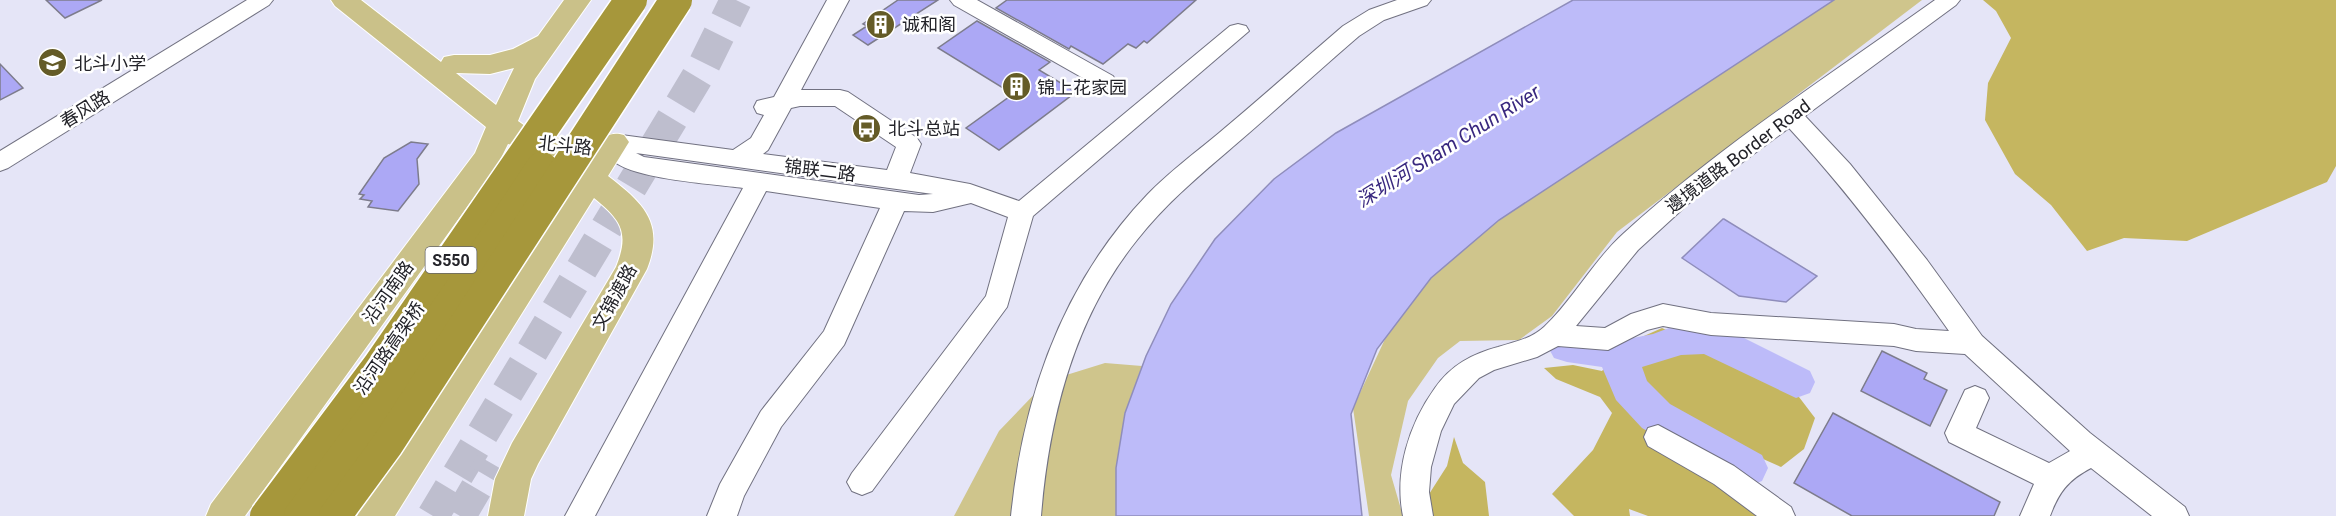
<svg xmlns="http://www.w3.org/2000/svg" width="2336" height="516" viewBox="0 0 2336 516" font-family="Roboto,'Noto Sans SC',sans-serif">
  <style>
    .green { fill: #cfc58c }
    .forest { fill: #c5b660 }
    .water { fill: #bdbbf9; stroke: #8f8dbb; stroke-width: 1.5 }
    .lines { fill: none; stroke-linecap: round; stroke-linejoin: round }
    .river { fill: #bdbbf9; fill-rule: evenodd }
    .building { fill: #aca8f5; stroke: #7d7c8c; stroke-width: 1.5 }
    .highway-tunnel { stroke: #bebece; stroke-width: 32; stroke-dasharray: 32 16; stroke-linecap: butt }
    .minor-casing { stroke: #717181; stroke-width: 2 }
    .major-casing { stroke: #fff; stroke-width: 2 }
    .minor { fill: #fff; fill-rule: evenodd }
    .major { fill: #cac189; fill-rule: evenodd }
    .highway-bridge-casing { stroke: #fff; stroke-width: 35; stroke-linecap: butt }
    .highway-bridge { stroke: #a6973b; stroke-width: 32 }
    .labels { text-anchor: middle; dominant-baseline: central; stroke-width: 5; stroke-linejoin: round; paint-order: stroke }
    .shield { fill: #fff; stroke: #656569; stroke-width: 1.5 }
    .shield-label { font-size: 16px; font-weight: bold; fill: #232329 }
    .poi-label { font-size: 18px; fill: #232329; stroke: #fff; text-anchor: start }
    .street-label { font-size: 18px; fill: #232329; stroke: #fff }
    .water-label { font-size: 20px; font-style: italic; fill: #39287f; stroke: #fff }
  </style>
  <rect width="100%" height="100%" fill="#e5e5f7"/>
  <g class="green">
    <polygon points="1818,0 1922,0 1617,232 1552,316 1519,340 1460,341 1438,358 1408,401 1391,475 1403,516 1369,516 1353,408 1405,296 1483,226"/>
    <polygon points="1105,363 1142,366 1125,413 1116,468 1116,516 954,516 999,431 1047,381"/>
  </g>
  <g class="forest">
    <polygon points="1983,0 2336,0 2336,166 2327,182 2187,241 2124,238 2087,251 2051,205 2015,174 1985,120 1988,83 2011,38 1996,11"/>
    <polygon points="1662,328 1730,359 1799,397 1815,418 1804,449 1781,467 1691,427 1670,436 1765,494 1768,516 1648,516 1629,509 1630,516 1574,516 1552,494 1593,450 1612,413 1600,397 1556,379 1544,368 1573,365 1602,371 1626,344"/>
    <polygon points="1454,437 1463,463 1485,482 1489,516 1430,516 1424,502 1447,466"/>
  </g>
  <g class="water">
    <polygon points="1573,0 1834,0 1499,220 1431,278 1377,349 1351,414 1362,516 1116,516 1116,468 1125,413 1146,356 1171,304 1215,239 1274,179 1336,133"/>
    <polygon points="1723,219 1724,219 1817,276 1786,302 1739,296 1682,258"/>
  </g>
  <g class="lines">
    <polygon class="river" points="1704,324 1730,331 1810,371 1815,382 1810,393 1796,398 1704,354 1681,355 1642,367 1647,381 1670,404 1762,455 1768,468 1762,481 1748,486 1734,481 1642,428 1616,400 1602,367 1567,362 1554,358 1548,347 1554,336 1567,332 1628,339 1653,334 1677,325"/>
  </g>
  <g class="building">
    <polygon points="46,0 102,0 65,18"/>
    <polygon points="898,0 938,0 868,45 853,35 867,26 863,24"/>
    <polygon points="1007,0 1196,0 1147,43 1144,41 1136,48 1128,44 1103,64 1071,46 1069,49 996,8"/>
    <polygon points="977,21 1050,62 1039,70 1076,92 999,150 966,128 1013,94 938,48"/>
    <polygon points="0,64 23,88 0,100"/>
    <polygon points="411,142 428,144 417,159 419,184 398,211 368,207 372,201 360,199 364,195 359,194 384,158"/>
    <polygon points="1882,351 1927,373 1924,379 1947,390 1930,426 1861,391"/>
    <polygon points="1833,413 2000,502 1994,516 1852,516 1794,483"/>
  </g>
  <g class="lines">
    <g class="highway-tunnel">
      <polyline points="433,516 702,69 736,0"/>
      <polyline points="460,516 491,463"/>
    </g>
    <defs>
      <g id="minor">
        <polygon points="247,0 273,0 269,5 8,168 0,171 0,151"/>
        <path d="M827 0H849L801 90H840L848 92 917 138 921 144 910 173 970 184 1019 201 1230 26 1238 24 1246 26 1249 31 1033 216 1007 307 872 491 862 495 852 491 847 482 852 473 986 296 1008 217 971 203 933 212 904 211 844 345 781 427 744 496 737 516H707L720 484 761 411 824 331 880 208 766 191 595 516H565L743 188C715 184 622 179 609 156L613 150 606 148 602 142 606 136 614 134 733 150 751 138 764 115 757 113 754 107 757 101 774 97ZM800 106H835L896 147 887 170 763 154 768 150 791 108ZM636 153 933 194 919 195 644 157Z"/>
        <polygon points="950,0 977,0 1113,76 1116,81 1113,86 1105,89 1097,86 954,5"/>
        <path d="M1397 0H1431L1427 5 1384 20 1359 36C1317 72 1277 109 1235 145 1200 175 1166 203 1137 240 1074 318 1049 418 1041 516H1011C1023 397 1063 283 1147 195 1169 172 1195 153 1219 133 1261 98 1302 61 1343 26L1369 10Z"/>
        <path d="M1935 0H1960L1956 5 1805 116 1850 164 1927 260 1982 336 2090 433 2185 507 2189 516H2152L2091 468C2068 480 2059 492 2050 516H2020L2034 484 1949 442 1945 433 1965 390 1975 386 1985 390 1989 398 1976 428 2049 463 2070 451 1965 354 1916 351 1894 346 1711 335 1663 326 1647 330 1608 350 1558 346 1537 357 1494 370 1479 378 1454 404 1441 431 1431 467 1429 492 1433 516H1403C1394 472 1409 424 1435 388 1451 365 1472 354 1498 347 1514 342 1531 339 1544 327 1573 300 1593 261 1623 234 1718 147 1830 75 1935 0ZM1789 128C1848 192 1899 260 1949 331L1916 329 1894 324 1711 313 1663 304 1631 314 1605 328 1576 326 1638 250 1698 195Z"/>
        <polygon points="1658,425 1734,466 1791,507 1795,516 1757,516 1714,484 1648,446 1644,437 1648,428"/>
      </g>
      <path id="major" d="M331 0H361L441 62 444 57 454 55H490L513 49 538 36 564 0H591L535 79 518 121C538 137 568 141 594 139 606 138 610 131 624 135L629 142 608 176C643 203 665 223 647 269L538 464 531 479 524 516H488L495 479 512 443 616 267C630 232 621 220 594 198L395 516H357L362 504 572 183 529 174 524 166 529 158 539 155 584 164 587 160 551 156 508 144 498 164 245 516H206L211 504 475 153 486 127 335 6ZM514 68 496 105 456 73 490 74Z"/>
    </defs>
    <use href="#minor" class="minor-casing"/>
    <use href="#major" class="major-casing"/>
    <use href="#minor" class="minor"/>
    <use href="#major" class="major"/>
    <defs>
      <g id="highway-bridge">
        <polyline points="266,516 379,365 631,0"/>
        <polyline points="300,516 405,372 542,168"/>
        <polyline points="335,516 387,445 676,0"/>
      </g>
    </defs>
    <use href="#highway-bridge" class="highway-bridge-casing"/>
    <use href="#highway-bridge" class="highway-bridge"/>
  </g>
  <defs>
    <symbol id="building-disc" viewBox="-11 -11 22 22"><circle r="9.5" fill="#645b27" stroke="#fff"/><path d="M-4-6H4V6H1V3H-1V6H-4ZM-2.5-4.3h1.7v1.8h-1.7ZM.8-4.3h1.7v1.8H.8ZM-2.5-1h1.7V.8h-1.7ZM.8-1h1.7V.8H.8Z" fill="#fff"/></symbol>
    <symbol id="school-disc" viewBox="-11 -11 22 22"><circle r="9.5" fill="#645b27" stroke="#fff"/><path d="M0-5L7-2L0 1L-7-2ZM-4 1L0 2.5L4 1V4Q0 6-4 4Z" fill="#fff"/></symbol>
    <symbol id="bus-disc" viewBox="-11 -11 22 22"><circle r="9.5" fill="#645b27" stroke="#fff"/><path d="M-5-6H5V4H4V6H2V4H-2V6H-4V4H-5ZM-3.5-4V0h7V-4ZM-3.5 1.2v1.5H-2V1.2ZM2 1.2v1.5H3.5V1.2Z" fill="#fff"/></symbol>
  </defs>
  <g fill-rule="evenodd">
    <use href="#building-disc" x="864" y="8" width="33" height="33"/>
    <use href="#school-disc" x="36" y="46" width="33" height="33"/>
    <use href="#building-disc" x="1000" y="70" width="33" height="33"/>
    <use href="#bus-disc" x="850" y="112" width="33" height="33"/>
  </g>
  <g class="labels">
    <rect class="shield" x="425.5" y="247" width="51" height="26" rx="4.5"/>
    <g class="shield-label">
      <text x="451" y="260">S550</text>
    </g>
    <g class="poi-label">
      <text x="902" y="24">诚和阁</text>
      <text x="74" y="63">北斗小学</text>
      <text x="1037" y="87">锦上花家园</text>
      <text x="888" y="128">北斗总站</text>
    </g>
    <g class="street-label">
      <text transform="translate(85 109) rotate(-32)">春风路</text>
      <text transform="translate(565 145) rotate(6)">北斗路</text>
      <text transform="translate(1738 156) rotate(-37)">邊境道路 Border Road</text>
      <text transform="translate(820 170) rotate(7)">锦联二路</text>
      <text transform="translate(388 292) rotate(-54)">沿河南路</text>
      <text transform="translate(614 297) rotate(-61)">文锦渡路</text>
      <text transform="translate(389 348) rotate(-55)">沿河路高架桥</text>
    </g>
    <g class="water-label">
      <text transform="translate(1448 146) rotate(-32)">深圳河 Sham Chun River</text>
    </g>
  </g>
</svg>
